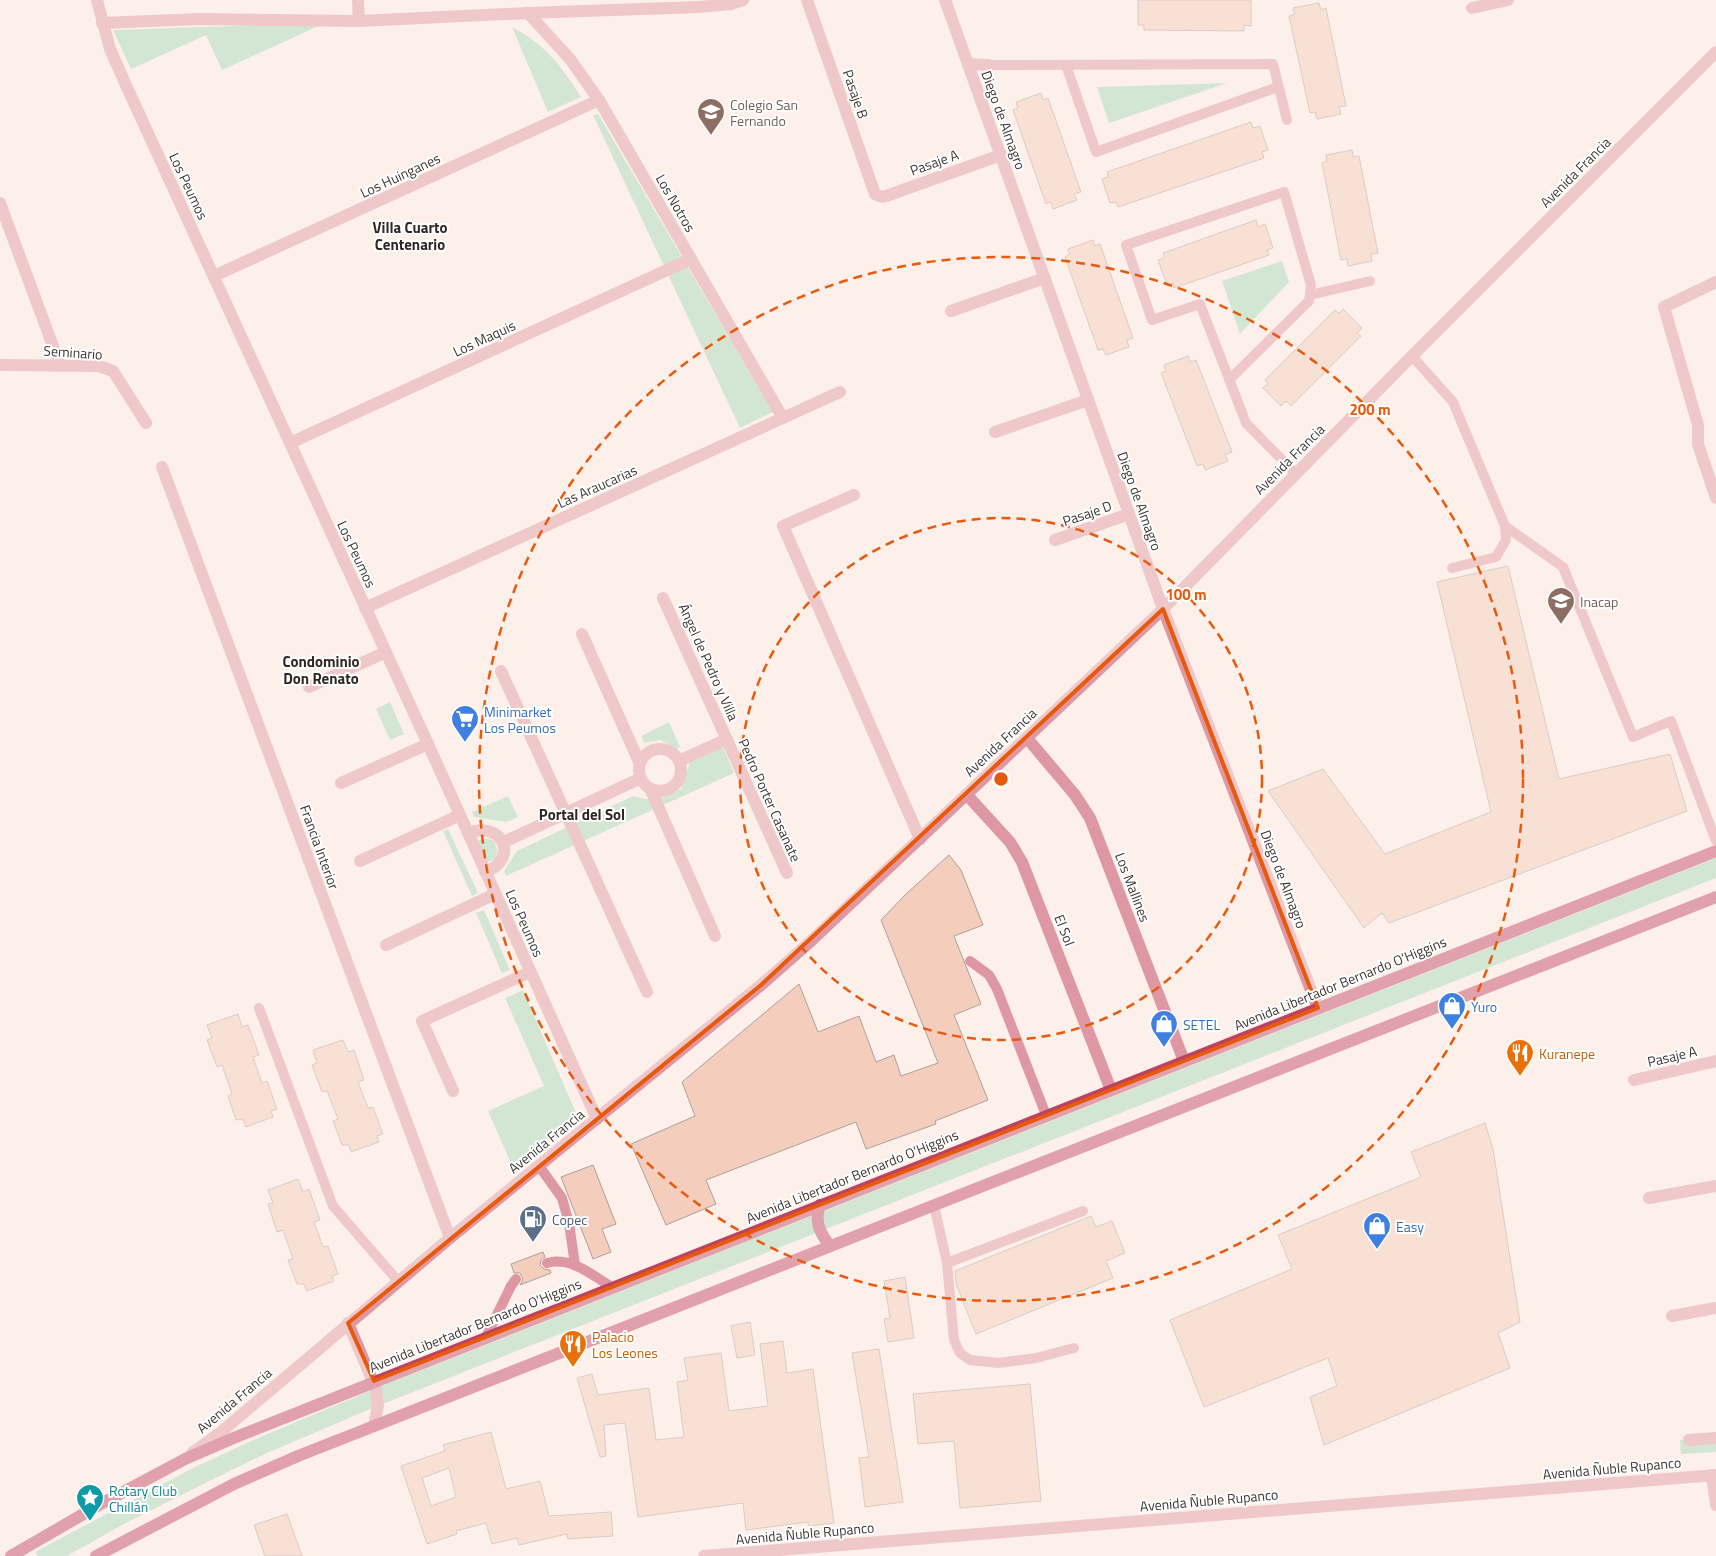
<svg xmlns="http://www.w3.org/2000/svg" width="1716" height="1556" viewBox="0 0 1716 1556" font-family="'Titillium Web',sans-serif">
  <style>
    .green { fill: #a1dab8 }
    .building { fill: #f4cdbc; stroke: #ada09b; fill-rule: evenodd }
    .lines { fill: none; stroke-linecap: round; stroke-linejoin: round }
    .service { stroke: #dd98a3; stroke-width: 10 }
    .minor { stroke: #dd98a3; stroke-width: 12 }
    .tertiary { stroke: #dd98a3; stroke-width: 12 }
    .primary { stroke: #bd4262; stroke-width: 12 }
    .marked { fill: none; stroke: #e8590c; stroke-width: 4; stroke-linejoin: round }
    .ring { fill: none; stroke: #e8590c; stroke-width: 2.5; stroke-dasharray: 9 6 }
    .labels { text-anchor: middle; dominant-baseline: central; stroke-width: 4; stroke-linejoin: round; paint-order: stroke }
    .street-label { font-size: 14px; fill: #3c3735; stroke: #fff }
    .education-label { font-size: 14px; fill: #785e54; stroke: #fff; text-anchor: start }
    .shop-label { font-size: 14px; fill: #366cbe; stroke: #fff; text-anchor: start }
    .food-label { font-size: 14px; fill: #c56008; stroke: #fff; text-anchor: start }
    .service-label { font-size: 14px; fill: #4e5e75; stroke: #fff; text-anchor: start }
    .culture-label { font-size: 14px; fill: #0d838f; stroke: #fff; text-anchor: start }
    .neighbourhood-label { font-size: 15px; font-weight: bold; fill: #302722; stroke: #fff }
    .centre { fill: #e8590c; stroke: #fff; stroke-width: 2.5 }
    .ring-label { font-size: 15px; text-anchor: middle; font-weight: bold; fill: #e8590c; stroke: #fff; stroke-width: 4; stroke-linejoin: round; paint-order: stroke }
  </style>
  <rect width="100%" height="100%" fill="#fdf0ea"/>
  <g class="green">
    <polygon points="325,23 222,70 206,35 131,69 113,30"/>
    <path d="M512 27C545 44 562 67 581 97L548 112Z"/>
    <polygon points="1227,83 1109,123 1097,87"/>
    <polygon points="598,114 773,412 740,428 593,115"/>
    <polygon points="1282,261 1289,282 1240,334 1222,281"/>
    <polygon points="390,702 404,734 390,740 376,709"/>
    <polygon points="669,722 680,747 677,749 660,740 644,743 641,736"/>
    <path d="M723 747 734 773 506 876 504 871 517 851 633 796C654 802 662 799 681 789L690 762Z"/>
    <polygon points="508,796 518,817 506,822 474,817 472,812"/>
    <polygon points="448,829 478,893 472,896 443,831"/>
    <polygon points="486,838 494,841 498,852 495,859 488,862 476,844 479,840"/>
    <polygon points="1716,858 1716,878 375,1407 267,1453 201,1485 122,1525 67,1556 38,1556 35,1552 191,1469 260,1437 372,1390"/>
    <polygon points="484,910 510,970 502,973 476,913"/>
    <polygon points="523,990 576,1113 513,1168 488,1111 544,1086 505,998"/>
    <polygon points="1716,1437 1716,1452 1681,1454 1680,1440"/>
  </g>
  <g class="building">
    <polygon points="1138,0 1251,0 1251,26 1244,25 1244,31 1144,30 1144,25 1138,25"/>
    <polygon points="1319,3 1321,10 1326,8 1346,106 1339,107 1341,114 1317,119 1315,112 1310,113 1289,16 1295,14 1293,8"/>
    <polygon points="1041,93 1043,100 1048,98 1081,192 1074,194 1077,200 1053,209 1051,202 1046,204 1013,110 1018,108 1016,102"/>
    <polygon points="1251,122 1253,128 1260,126 1268,150 1262,152 1264,158 1118,207 1116,202 1110,203 1102,179 1108,177 1107,172"/>
    <polygon points="1352,150 1353,157 1359,156 1378,253 1371,254 1372,261 1348,266 1347,259 1341,260 1322,163 1327,161 1326,155"/>
    <polygon points="1256,220 1258,227 1265,224 1273,248 1267,250 1269,255 1174,288 1173,283 1167,285 1158,260 1164,258 1163,253"/>
    <polygon points="1093,240 1095,246 1100,244 1133,338 1127,340 1129,347 1106,355 1103,349 1098,350 1065,257 1070,254 1068,249"/>
    <polygon points="1343,309 1362,328 1357,333 1361,336 1291,406 1286,401 1281,406 1263,388 1268,384 1265,380 1335,310 1339,313"/>
    <polygon points="1188,356 1191,362 1196,360 1232,452 1225,455 1228,461 1205,470 1203,464 1197,466 1161,373 1166,371 1164,365"/>
    <polygon points="1508,566 1559,779 1670,754 1687,811 1389,923 1382,913 1364,928 1268,791 1323,769 1385,854 1491,812 1437,582"/>
    <polygon points="949,855 961,870 983,925 954,936 981,1004 954,1015 988,1100 935,1121 936,1124 866,1149 856,1122 706,1180 716,1204 666,1225 631,1144 695,1116 682,1082 799,984 818,1032 859,1016 876,1062 894,1055 901,1076 938,1063 881,920 906,894"/>
    <polygon points="238,1014 242,1027 248,1025 259,1055 253,1057 262,1083 267,1081 277,1109 271,1111 273,1117 246,1127 243,1119 236,1120 228,1096 232,1094 222,1065 217,1067 207,1040 212,1038 207,1025"/>
    <polygon points="343,1040 348,1052 354,1050 364,1080 358,1082 368,1108 373,1107 383,1134 377,1136 379,1142 351,1152 349,1145 342,1145 333,1121 338,1119 327,1091 322,1092 312,1065 317,1063 313,1050"/>
    <polygon points="1485,1123 1493,1149 1520,1322 1498,1333 1510,1368 1324,1445 1310,1397 1337,1386 1328,1358 1204,1407 1170,1320 1292,1269 1278,1235 1421,1177 1411,1152"/>
    <polygon points="593,1165 616,1224 602,1229 611,1252 593,1259 561,1177"/>
    <polygon points="298,1179 303,1192 309,1189 320,1220 314,1222 323,1247 328,1246 338,1274 332,1276 334,1281 307,1291 304,1284 297,1284 288,1260 293,1259 283,1230 277,1232 268,1204 273,1203 268,1190"/>
    <polygon points="1091,1216 1096,1227 1112,1221 1125,1253 1106,1261 1113,1278 976,1334 956,1284 955,1271"/>
    <polygon points="543,1252 545,1257 541,1260 540,1265 544,1269 550,1270 551,1273 520,1285 523,1280 522,1277 520,1273 514,1273 511,1264"/>
    <polygon points="905,1277 914,1338 888,1342 884,1319 890,1318 884,1281"/>
    <polygon points="750,1322 755,1355 737,1358 731,1326"/>
    <polygon points="783,1341 787,1373 813,1369 834,1523 809,1526 808,1522 746,1530 743,1503 638,1517 625,1423 604,1425 606,1456 600,1457 577,1378 592,1374 598,1395 649,1388 656,1440 684,1437 677,1382 688,1380 684,1358 721,1353 729,1411 768,1406 760,1344"/>
    <polygon points="879,1349 903,1502 865,1507 859,1458 869,1457 852,1353"/>
    <polygon points="1030,1384 1041,1501 960,1508 954,1441 918,1444 913,1394"/>
    <path d="M491 1432 506 1489 540 1481 549 1516 611 1512 613 1536 568 1539 567 1534 519 1545 517 1538 492 1544 486 1523 456 1531 457 1534 427 1544 401 1466 445 1451 443 1445ZM449 1468 456 1497 431 1506 422 1478Z"/>
    <polygon points="287,1514 302,1556 265,1556 254,1525"/>
  </g>
  <g class="lines">
    <g class="service">
      <polyline points="988,65 1273,64 1287,120"/>
      <polyline points="1066,65 1096,152 1278,87"/>
      <polyline points="1310,295 1370,281"/>
      <polyline points="1412,356 1453,402 1505,526 1563,567 1633,737 1671,721 1716,841"/>
      <polyline points="1229,380 1309,301 1311,285 1284,192 1126,245 1152,320 1200,304 1246,423 1296,474"/>
      <polyline points="1452,568 1496,557 1506,540 1505,526"/>
      <polyline points="970,961 989,975 997,989 1046,1115"/>
      <polyline points="259,1008 333,1206 398,1281"/>
      <polyline points="539,1166 562,1198 569,1223 575,1265"/>
      <polyline points="934,1205 947,1263 954,1340 960,1353 970,1360 998,1363 1036,1358 1074,1348"/>
      <path d="M547 1263C571 1256 593 1276 612 1287"/>
      <polyline points="947,1263 1083,1211"/>
      <polyline points="486,1337 511,1286 516,1279"/>
    </g>
    <g class="minor">
      <polyline points="358,0 359,21"/>
      <polyline points="807,0 875,194 882,197 886,196 1001,155"/>
      <polyline points="1472,8 1508,0"/>
      <polyline points="528,13 570,59 599,100 783,418"/>
      <polyline points="102,23 200,19 359,21 528,13 699,7 731,4 743,0"/>
      <polyline points="968,64 988,65"/>
      <polyline points="0,203 60,365"/>
      <polyline points="214,276 599,100"/>
      <polyline points="1716,282 1664,307 1698,425 1698,444 1716,498"/>
      <polyline points="951,311 1045,278"/>
      <polyline points="0,365 99,366 113,371 146,423"/>
      <polyline points="995,432 1088,400"/>
      <polyline points="290,443 691,259"/>
      <polyline points="162,467 450,1238"/>
      <polyline points="854,495 783,526 920,839"/>
      <polyline points="1055,540 1129,514"/>
      <polyline points="663,598 787,873"/>
      <polyline points="365,608 840,392"/>
      <polyline points="582,634 640,764"/>
      <polyline points="501,671 647,992"/>
      <polyline points="309,687 386,652"/>
      <polyline points="1027,738 1075,795 1090,818 1184,1061"/>
      <circle cx="660" cy="770" r="21"/>
      <polyline points="679,761 727,739"/>
      <polyline points="341,783 428,744"/>
      <polyline points="650,788 715,936"/>
      <polyline points="967,795 1010,842 1022,862 1111,1090"/>
      <path d="M468 833C503 820 520 859 485 872"/>
      <polyline points="504,842 641,778"/>
      <polyline points="360,861 460,815"/>
      <polyline points="386,945 495,894"/>
      <polyline points="1634,1080 1716,1061"/>
      <polyline points="453,1091 422,1021 530,972"/>
      <polyline points="1649,1198 1716,1186"/>
      <polyline points="1672,1316 1716,1308"/>
      <polyline points="1689,1440 1716,1438"/>
      <polyline points="1712,1475 1716,1505"/>
    </g>
    <g class="tertiary">
      <polyline points="97,0 110,49 125,83 428,744 597,1119"/>
      <polyline points="945,0 1163,609 1318,1008"/>
      <polyline points="348,1323 376,1389 378,1405 374,1426"/>
      <polyline points="192,1453 221,1432 450,1238 761,985 811,941 1163,609 1412,356 1716,52"/>
      <polyline points="704,1556 1716,1475"/>
    </g>
    <g class="primary">
      <path d="M820 1205C814 1222 820 1233 830 1246"/>
      <polyline points="11,1556 99,1505 185,1459 236,1437 1716,851"/>
      <polyline points="96,1556 234,1484 298,1456 1716,897"/>
    </g>
  </g>
  <path d="M0 0H1716V1556H0ZM1163 609 1318 1008 374 1381 348 1323 761 985Z" fill="#fdf0ea" fill-opacity=".55" fill-rule="evenodd"/>
  <path class="marked" d="M1163 609 1318 1008 374 1381 348 1323 761 985Z"/>
  <g class="ring">
    <circle cx="1001" cy="779" r="261"/>
    <circle cx="1001" cy="779" r="522"/>
  </g>
  <defs>
    <symbol id="school-pin" viewBox="-11 -11 22 30"><path d="M0 17L-7.5 6A9.5 9.5 0 1 1 7.5 6Z" fill="#8d6e63" stroke="#fff"/><path d="M0-5L7-2L0 1L-7-2ZM-4 1L0 2.5L4 1V4Q0 6-4 4Z" fill="#fff"/></symbol>
    <symbol id="university-pin" viewBox="-11 -11 22 30"><path d="M0 17L-7.5 6A9.5 9.5 0 1 1 7.5 6Z" fill="#8d6e63" stroke="#fff"/><path d="M0-5L7-2L0 1L-7-2ZM-4 1L0 2.5L4 1V4Q0 6-4 4Z" fill="#fff"/></symbol>
    <symbol id="supermarket-pin" viewBox="-11 -11 22 30"><path d="M0 17L-7.5 6A9.5 9.5 0 1 1 7.5 6Z" fill="#3f7fe0" stroke="#fff"/><path d="M-6-5.5h2.5l.6 2H6L4.5 2H-2.5L-4.4-4H-6ZM-1.5 3.2a1.3 1.3 0 1 0 .1 0ZM3 3.2a1.3 1.3 0 1 0 .1 0Z" fill="#fff"/></symbol>
    <symbol id="shop-pin" viewBox="-11 -11 22 30"><path d="M0 17L-7.5 6A9.5 9.5 0 1 1 7.5 6Z" fill="#3f7fe0" stroke="#fff"/><path d="M-5-2.5h2.3a2.7 3.5 0 0 1 5.4 0H5L5.5 6h-11ZM-1.5-2.5h3a1.5 2.3 0 0 0-3 0Z" fill="#fff"/></symbol>
    <symbol id="restaurant-pin" viewBox="-11 -11 22 30"><path d="M0 17L-7.5 6A9.5 9.5 0 1 1 7.5 6Z" fill="#e8710a" stroke="#fff"/><path d="M-5-6h1v4h1v-4h1v4h1v-4h1v5L-1.5 .5V6h-2V.5L-5-1ZM5-6V6H3V1.5H1.5Q1.5-4 5-6Z" fill="#fff"/></symbol>
    <symbol id="fuel-pin" viewBox="-11 -11 22 30"><path d="M0 17L-7.5 6A9.5 9.5 0 1 1 7.5 6Z" fill="#5c6f8a" stroke="#fff"/><path d="M-5.5-6h7V0h2V4h1.3V-2.5L3-4.5l.8-.8L6-3V5H2.5V1h-1V6h-7ZM-4.2-4.7v3.2H.2V-4.7Z" fill="#fff"/></symbol>
    <symbol id="sight-pin" viewBox="-11 -11 22 30"><path d="M0 17L-7.5 6A9.5 9.5 0 1 1 7.5 6Z" fill="#0f9aa8" stroke="#fff"/><path d="M0-6L1.8-2.2L6-1.7L2.9 1.2L3.7 5.4L0 3.3L-3.7 5.4L-2.9 1.2L-6-1.7L-1.8-2.2Z" fill="#fff"/></symbol>
  </defs>
  <g fill-rule="evenodd">
    <use href="#school-pin" x="695" y="96" width="32" height="43"/>
    <use href="#university-pin" x="1545" y="585" width="32" height="43"/>
    <use href="#supermarket-pin" x="449" y="703" width="32" height="43"/>
    <use href="#shop-pin" x="1436" y="990" width="32" height="43"/>
    <use href="#shop-pin" x="1148" y="1008" width="32" height="43"/>
    <use href="#restaurant-pin" x="1504" y="1037" width="32" height="43"/>
    <use href="#fuel-pin" x="517" y="1203" width="32" height="43"/>
    <use href="#shop-pin" x="1361" y="1210" width="32" height="43"/>
    <use href="#restaurant-pin" x="557" y="1328" width="32" height="43"/>
    <use href="#sight-pin" x="74" y="1482" width="32" height="43"/>
  </g>
  <g class="labels">
    <g class="street-label">
      <text transform="translate(856 94) rotate(71)">Pasaje B</text>
      <text transform="translate(1004 120) rotate(70)">Diego de Almagro</text>
      <text transform="translate(934 162) rotate(-20)">Pasaje A</text>
      <text transform="translate(1575 172) rotate(-45)">Avenida Francia</text>
      <text transform="translate(400 175) rotate(-25)">Los Huinganes</text>
      <text transform="translate(189 186) rotate(65)">Los Peumos</text>
      <text transform="translate(676 203) rotate(60)">Los Notros</text>
      <text transform="translate(484 338) rotate(-25)">Los Maquis</text>
      <text transform="translate(73 352) rotate(4)">Seminario</text>
      <text transform="translate(1289 459) rotate(-45)">Avenida Francia</text>
      <text transform="translate(597 486) rotate(-24)">Las Araucarias</text>
      <text transform="translate(1140 501) rotate(70)">Diego de Almagro</text>
      <text transform="translate(1087 513) rotate(-19)">Pasaje D</text>
      <text transform="translate(357 554) rotate(65)">Los Peumos</text>
      <text transform="translate(709 662) rotate(66)">Ángel de Pedro y Villa</text>
      <text transform="translate(1000 742) rotate(-43)">Avenida Francia</text>
      <text transform="translate(770 800) rotate(66)">Pedro Porter Casanate</text>
      <text transform="translate(320 847) rotate(70)">Francia Interior</text>
      <text transform="translate(1284 879) rotate(69)">Diego de Almagro</text>
      <text transform="translate(1133 887) rotate(69)">Los Mallines</text>
      <text transform="translate(525 923) rotate(66)">Los Peumos</text>
      <text transform="translate(1065 930) rotate(69)">El Sol</text>
      <text transform="translate(1340 983) rotate(-22)">Avenida Libertador Bernardo O'Higgins</text>
      <text transform="translate(1672 1056) rotate(-13)">Pasaje A</text>
      <text transform="translate(546 1141) rotate(-39)">Avenida Francia</text>
      <text transform="translate(852 1176) rotate(-22)">Avenida Libertador Bernardo O'Higgins</text>
      <text transform="translate(475 1325) rotate(-22)">Avenida Libertador Bernardo O'Higgins</text>
      <text transform="translate(234 1400) rotate(-40)">Avenida Francia</text>
      <text transform="translate(1612 1468) rotate(-5)">Avenida Ñuble Rupanco</text>
      <text transform="translate(1209 1500) rotate(-5)">Avenida Ñuble Rupanco</text>
      <text transform="translate(805 1533) rotate(-5)">Avenida Ñuble Rupanco</text>
    </g>
    <g class="education-label">
      <text x="730" y="104">Colegio San<tspan x="730" dy="16">Fernando</tspan></text>
      <text x="1580" y="601">Inacap</text>
    </g>
    <g class="shop-label">
      <text x="484" y="711">Minimarket<tspan x="484" dy="16">Los Peumos</tspan></text>
      <text x="1471" y="1006">Yuro</text>
      <text x="1183" y="1024">SETEL</text>
      <text x="1396" y="1226">Easy</text>
    </g>
    <g class="food-label">
      <text x="1539" y="1053">Kuranepe</text>
      <text x="592" y="1336">Palacio<tspan x="592" dy="16">Los Leones</tspan></text>
    </g>
    <g class="service-label">
      <text x="552" y="1219">Copec</text>
    </g>
    <g class="culture-label">
      <text x="109" y="1490">Rotary Club<tspan x="109" dy="16">Chillán</tspan></text>
    </g>
    <g class="neighbourhood-label">
      <text x="410" y="227">Villa Cuarto<tspan x="410" dy="17">Centenario</tspan></text>
      <text x="321" y="661">Condominio<tspan x="321" dy="17">Don Renato</tspan></text>
      <text x="582" y="814">Portal del Sol</text>
    </g>
  </g>
  <circle cx="1001" cy="779" r="8" class="centre"/>
  <g class="ring-label">
    <text x="1370" y="415">200 m</text>
    <text x="1186" y="600">100 m</text>
  </g>
</svg>
